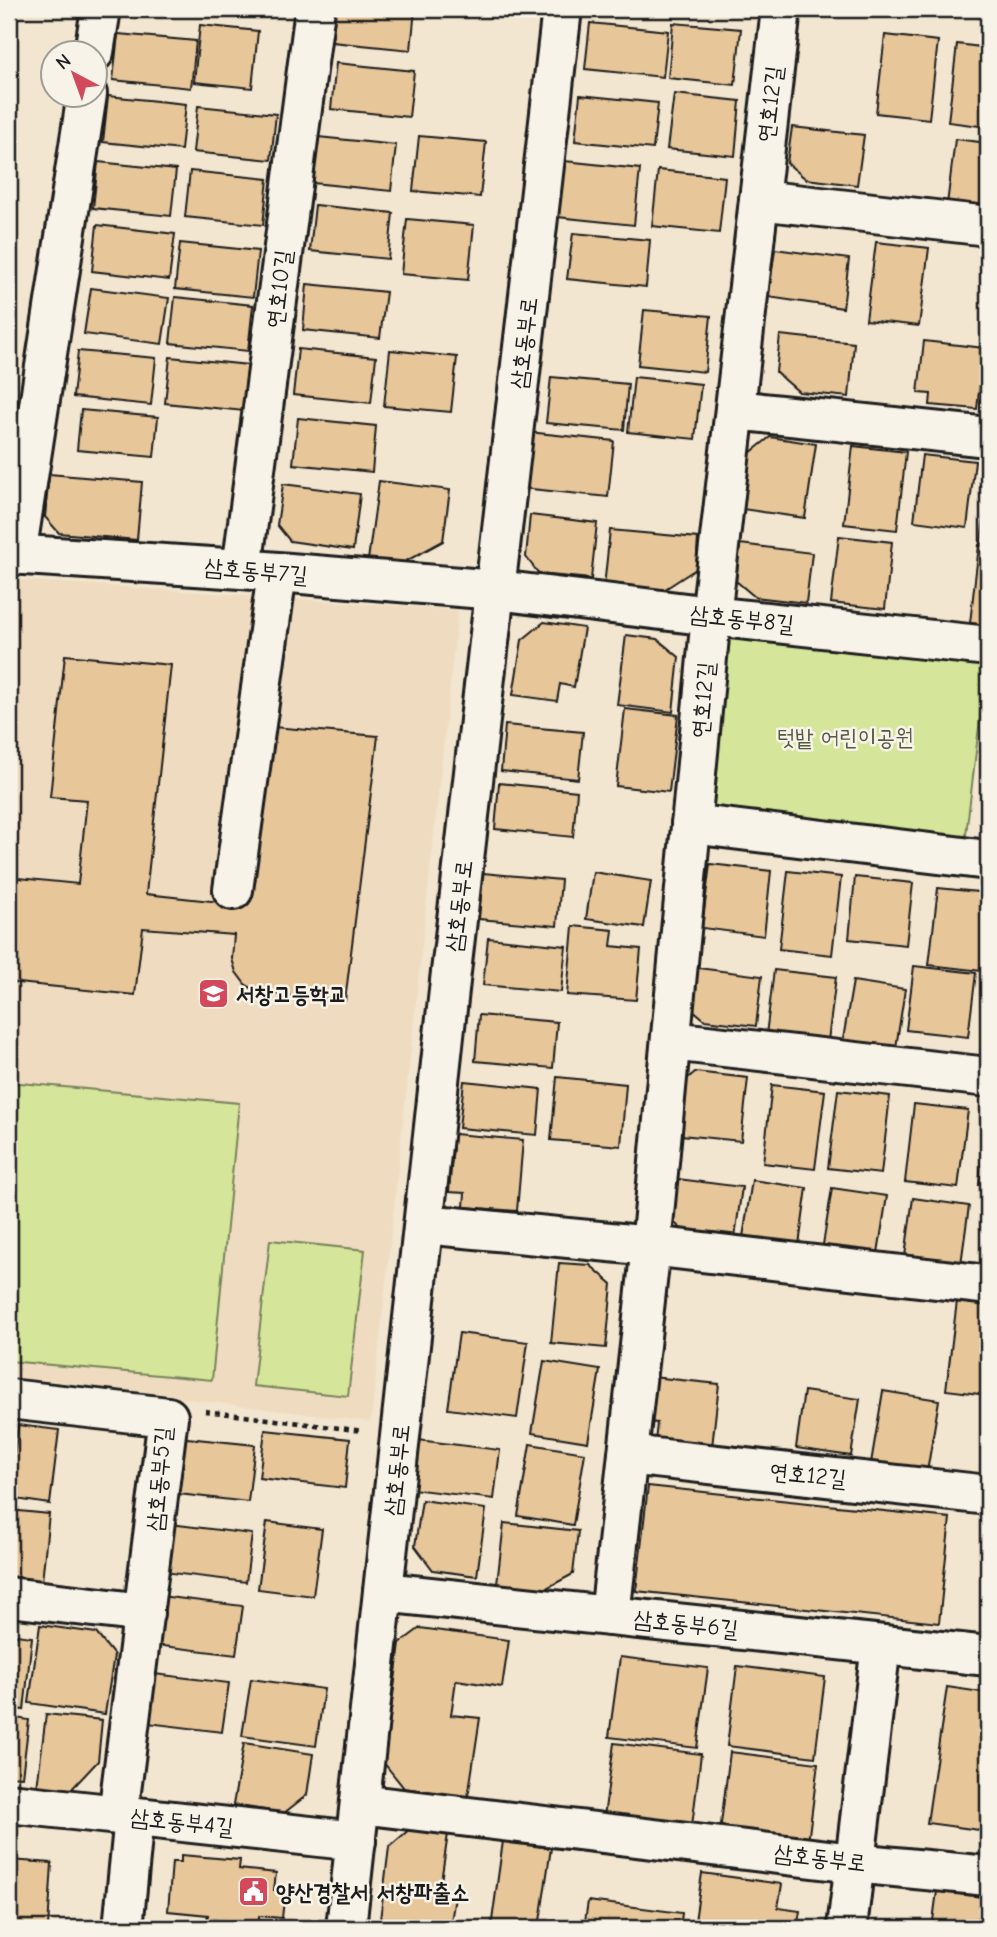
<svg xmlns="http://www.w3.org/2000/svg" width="997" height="1937" viewBox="0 0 997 1937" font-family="'Comic Neue','Poor Story',sans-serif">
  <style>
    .built { fill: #efdcc0 }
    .green { fill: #d5e69a; stroke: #78815b; stroke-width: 2 }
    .building { fill: #e7c699; stroke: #1c1c1c; stroke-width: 2 }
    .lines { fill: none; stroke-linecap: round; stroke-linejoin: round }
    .minor-casing { stroke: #1c1c1c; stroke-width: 44 }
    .path { stroke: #1c1c1c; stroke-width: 4.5; stroke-dasharray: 5 5; stroke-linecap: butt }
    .minor { stroke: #f7f3e8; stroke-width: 38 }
    .labels { text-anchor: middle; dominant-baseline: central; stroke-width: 5; stroke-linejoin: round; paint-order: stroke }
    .street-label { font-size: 23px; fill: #1c1c1c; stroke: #f7f3e8 }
    .park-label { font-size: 23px; fill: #545942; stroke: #f7f3e8 }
    .poi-label { font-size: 23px; font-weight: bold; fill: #1c1c1c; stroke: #f7f3e8; text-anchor: start }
  </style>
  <rect width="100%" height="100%" fill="#f2e6d0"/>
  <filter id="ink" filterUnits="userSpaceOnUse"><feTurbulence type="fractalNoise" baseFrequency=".0143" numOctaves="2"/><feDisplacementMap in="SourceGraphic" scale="14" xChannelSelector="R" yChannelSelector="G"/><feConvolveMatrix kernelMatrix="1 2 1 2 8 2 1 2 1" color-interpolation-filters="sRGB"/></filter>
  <g filter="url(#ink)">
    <polygon class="built" points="9,579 458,610 371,1422 9,1377"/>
    <g class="green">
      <polygon points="725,630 987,660 965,843 703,813"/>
      <polygon points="9,1082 239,1103 212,1380 9,1361"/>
      <polygon points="270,1240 365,1250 348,1396 253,1386"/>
    </g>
    <g class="building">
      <polygon points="336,9 415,9 411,50 332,42"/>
      <polygon points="590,23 668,31 663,77 585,69"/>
      <polygon points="673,23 741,29 735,85 668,78"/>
      <polygon points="200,25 258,31 252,88 194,82"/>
      <polygon points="118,34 196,41 191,88 113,80"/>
      <polygon points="885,35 938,41 929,119 876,113"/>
      <polygon points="957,44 988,48 988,127 948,122"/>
      <polygon points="336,63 414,71 409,117 331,109"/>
      <polygon points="674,94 740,101 735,156 667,149"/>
      <polygon points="580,95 658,103 653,149 575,141"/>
      <polygon points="108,96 186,104 181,150 103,142"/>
      <polygon points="198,106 276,114 271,160 193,152"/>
      <polygon points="792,127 864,135 857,185 806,179 787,163"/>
      <polygon points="419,136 486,142 480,197 413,191"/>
      <polygon points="318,137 396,145 391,191 313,183"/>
      <polygon points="955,139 988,143 988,210 947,205"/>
      <polygon points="555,160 640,169 634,225 548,216"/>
      <polygon points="98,162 176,170 171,216 93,208"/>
      <polygon points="658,170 725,177 719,233 652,226"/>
      <polygon points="190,171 268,179 263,225 185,217"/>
      <polygon points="315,205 393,213 388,259 310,251"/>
      <polygon points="407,219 474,225 468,280 401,274"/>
      <polygon points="97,225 175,234 169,280 92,271"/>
      <polygon points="573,233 650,240 646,287 567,279"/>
      <polygon points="876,242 929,248 919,326 866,320"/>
      <polygon points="180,243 258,251 253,297 175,289"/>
      <polygon points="775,249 849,259 843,308 768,297"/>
      <polygon points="307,284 386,292 380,338 303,330"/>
      <polygon points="91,288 169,298 162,344 84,334"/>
      <polygon points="175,297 253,305 248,351 170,343"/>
      <polygon points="644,310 711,316 705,372 638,365"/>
      <polygon points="780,335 854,343 849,397 799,392 776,372"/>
      <polygon points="924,341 984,348 977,409 930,405 931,394 918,393"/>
      <polygon points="298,349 376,357 371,403 293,395"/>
      <polygon points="390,350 457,357 451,412 384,406"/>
      <polygon points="78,351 156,358 151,405 73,397"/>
      <polygon points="170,357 248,365 244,411 165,403"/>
      <polygon points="551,377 628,384 624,430 546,423"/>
      <polygon points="634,377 701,384 695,439 628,432"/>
      <polygon points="81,410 158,417 154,457 77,450"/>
      <polygon points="298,418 376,426 372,472 293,464"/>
      <polygon points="528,432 614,441 608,497 522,488"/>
      <polygon points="770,437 816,444 805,518 742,509 750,453"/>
      <polygon points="853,446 906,452 897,530 844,524"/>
      <polygon points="922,455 975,461 967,528 914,521"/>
      <polygon points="49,474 142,482 137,540 59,533 45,517"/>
      <polygon points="988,478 988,544 981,543"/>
      <polygon points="379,481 450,490 443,541 399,565 368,560"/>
      <polygon points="283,484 360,494 353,550 290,541 277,525"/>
      <polygon points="530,515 597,523 591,579 539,574 526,557"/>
      <polygon points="610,530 698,538 696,569 659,593 604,587"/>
      <polygon points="839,536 892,542 885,609 831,603"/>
      <polygon points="740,544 812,553 806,603 755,597 736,581"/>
      <polygon points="979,545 988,546 988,625 970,623"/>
      <polygon points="544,622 584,628 574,687 560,684 557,701 513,695 522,640"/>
      <polygon points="626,635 657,639 679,657 673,712 617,705"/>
      <polygon points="65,655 171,665 146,894 239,904 262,726 378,736 345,1001 260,993 245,984 236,972 232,959 234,935 143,928 135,995 9,982 9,877 78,884 87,800 50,797"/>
      <polygon points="625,709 678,715 669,792 616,786"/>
      <polygon points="505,725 583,732 578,779 501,771"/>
      <polygon points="499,783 577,791 573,837 495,829"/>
      <polygon points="710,864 771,871 764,936 702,928"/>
      <polygon points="788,871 841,877 832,955 779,949"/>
      <polygon points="593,872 651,881 644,927 586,919"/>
      <polygon points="483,873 561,880 557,926 479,919"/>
      <polygon points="855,877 913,883 906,945 849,939"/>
      <polygon points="938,888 988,893 988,915 982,971 929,965"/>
      <polygon points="573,926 613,930 611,946 641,949 636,1000 567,995"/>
      <polygon points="488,938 566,946 561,992 483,985"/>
      <polygon points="914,966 976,973 968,1037 906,1030"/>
      <polygon points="690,967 762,976 756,1026 705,1020 686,1004"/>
      <polygon points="774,970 836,977 828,1041 766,1035"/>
      <polygon points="853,981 905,989 895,1054 842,1045"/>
      <polygon points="479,1015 557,1022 553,1068 475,1061"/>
      <polygon points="695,1072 748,1078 741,1141 671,1134 675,1089"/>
      <polygon points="557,1077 626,1084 621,1146 551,1140"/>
      <polygon points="464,1081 541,1089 537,1135 459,1128"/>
      <polygon points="772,1085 825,1091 815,1169 763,1163"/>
      <polygon points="838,1090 890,1096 881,1174 828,1168"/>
      <polygon points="914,1104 968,1110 958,1188 905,1182"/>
      <polygon points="987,1107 988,1107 988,1186 979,1185"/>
      <polygon points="454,1134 523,1140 517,1211 464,1207 465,1193 449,1192"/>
      <polygon points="670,1178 742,1187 735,1237 684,1231 665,1215"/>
      <polygon points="752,1180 807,1188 799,1245 743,1237"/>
      <polygon points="832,1188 887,1196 878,1253 823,1245"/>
      <polygon points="913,1198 969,1206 961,1264 905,1256"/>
      <polygon points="559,1263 590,1265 612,1284 606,1348 551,1343"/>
      <polygon points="957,1301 988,1304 988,1395 946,1390"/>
      <polygon points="459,1333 528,1342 517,1418 448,1409"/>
      <polygon points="544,1361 600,1370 588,1442 532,1433"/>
      <polygon points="642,1376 719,1384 712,1447 655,1442 657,1423 637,1421"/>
      <polygon points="804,1391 860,1399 851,1456 796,1448"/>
      <polygon points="883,1391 939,1400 927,1472 871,1463"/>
      <polygon points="18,1425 59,1430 50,1504 9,1498"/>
      <polygon points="265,1430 350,1439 345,1488 259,1478"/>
      <polygon points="177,1437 255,1445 248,1502 170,1493"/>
      <polygon points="418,1440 500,1450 494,1499 411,1489"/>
      <polygon points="530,1444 585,1453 573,1525 518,1516"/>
      <polygon points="648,1486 950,1518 939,1623 636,1591"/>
      <polygon points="422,1500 486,1509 477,1576 433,1570 415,1546"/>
      <polygon points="9,1510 49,1514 42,1582 9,1579"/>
      <polygon points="267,1522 322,1529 313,1596 258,1589"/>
      <polygon points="504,1523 578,1531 573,1574 543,1590 497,1584"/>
      <polygon points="170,1524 252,1534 246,1582 163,1572"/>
      <polygon points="160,1596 243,1606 236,1655 154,1645"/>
      <polygon points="40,1625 96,1633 114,1655 105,1714 29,1703"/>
      <polygon points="420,1628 509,1640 502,1687 456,1680 451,1715 480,1718 468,1797 404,1788 384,1763 400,1643"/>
      <polygon points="9,1634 32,1637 24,1710 9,1708"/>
      <polygon points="620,1657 708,1668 697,1748 609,1737"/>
      <polygon points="737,1666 825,1677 815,1757 727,1746"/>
      <polygon points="146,1673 229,1683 222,1732 139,1722"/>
      <polygon points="251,1679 324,1689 316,1746 242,1736"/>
      <polygon points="947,1687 988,1693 987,1831 927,1823"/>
      <polygon points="46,1714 102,1720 98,1761 69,1792 37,1788"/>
      <polygon points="9,1717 29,1720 22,1777 9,1776"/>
      <polygon points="244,1743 313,1754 307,1795 284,1813 233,1805"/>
      <polygon points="614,1743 701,1754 691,1834 603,1824"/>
      <polygon points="730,1752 818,1763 808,1843 720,1832"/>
      <polygon points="411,1828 448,1834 439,1895 455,1897 450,1928 379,1928 389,1847"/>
      <polygon points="503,1841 551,1848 539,1928 491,1928"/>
      <polygon points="181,1855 240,1860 239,1869 276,1873 274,1890 285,1891 282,1918 259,1916 259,1923 241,1922 240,1928 226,1928 227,1921 207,1919 208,1915 168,1911 172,1862 181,1862"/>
      <polygon points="9,1860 52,1863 48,1928 9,1928"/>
      <polygon points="702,1873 782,1884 778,1908 800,1911 797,1928 694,1928"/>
      <polygon points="937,1891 982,1897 977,1928 932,1928"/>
      <polygon points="588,1901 682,1913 680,1928 584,1928"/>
      <polygon points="986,1905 988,1905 988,1928 983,1928"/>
    </g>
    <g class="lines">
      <defs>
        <g id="minor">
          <polyline points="94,52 101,9"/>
          <polyline points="759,200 988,226"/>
          <polyline points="735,410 988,437"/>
          <polyline points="9,554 242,569 496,590 711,616 988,646"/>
          <polyline points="16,555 87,94"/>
          <polyline points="242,569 315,9"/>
          <polyline points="691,824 988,860"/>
          <polyline points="233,890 277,573"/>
          <polyline points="671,1041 988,1077"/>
          <polyline points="424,1224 651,1246 988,1285"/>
          <polyline points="9,1399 168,1417 118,1815"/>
          <polyline points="628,1455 988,1495"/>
          <polyline points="383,1592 988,1656"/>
          <polyline points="9,1597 144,1613"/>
          <polyline points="610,1616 651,1246 711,616 781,9"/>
          <polyline points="9,1803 356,1841"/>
          <polyline points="360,1804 854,1863 988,1876"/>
          <polyline points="123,1928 134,1817"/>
          <polyline points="346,1928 451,972 562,9"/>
          <polyline points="847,1928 881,1645"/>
        </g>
      </defs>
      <use href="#minor" class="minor-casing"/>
      <polyline class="path" points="205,1411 363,1431"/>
      <use href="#minor" class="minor"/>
    </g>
  </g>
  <defs>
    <symbol id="school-square" viewBox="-11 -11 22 22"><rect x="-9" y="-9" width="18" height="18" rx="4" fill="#d1495b" stroke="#f7f3e8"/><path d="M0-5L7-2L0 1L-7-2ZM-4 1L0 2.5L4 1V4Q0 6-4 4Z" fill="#fff"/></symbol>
    <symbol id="civic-square" viewBox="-11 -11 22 22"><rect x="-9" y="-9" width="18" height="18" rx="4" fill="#d1495b" stroke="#f7f3e8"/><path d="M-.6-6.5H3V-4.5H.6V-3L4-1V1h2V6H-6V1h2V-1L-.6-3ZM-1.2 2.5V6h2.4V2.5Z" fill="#fff"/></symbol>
  </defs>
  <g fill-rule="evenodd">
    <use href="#school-square" x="196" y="976" width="35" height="35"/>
    <use href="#civic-square" x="236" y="1874" width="35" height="35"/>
  </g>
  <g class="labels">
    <g class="street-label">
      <text transform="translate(770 104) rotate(-83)">연호12길</text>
      <text transform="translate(279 289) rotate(-83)">연호10길</text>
      <text transform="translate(524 343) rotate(-83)">삼호동부로</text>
      <text transform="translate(256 571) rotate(5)">삼호동부7길</text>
      <text transform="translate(742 619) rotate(6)">삼호동부8길</text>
      <text transform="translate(703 700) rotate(-85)">연호12길</text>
      <text transform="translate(459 906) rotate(-83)">삼호동부로</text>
      <text transform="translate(397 1470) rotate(-84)">삼호동부로</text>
      <text transform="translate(808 1475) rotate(6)">연호12길</text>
      <text transform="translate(159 1479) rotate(-85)">삼호동부5길</text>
      <text transform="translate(686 1624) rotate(6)">삼호동부6길</text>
      <text transform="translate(182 1822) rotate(6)">삼호동부4길</text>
      <text transform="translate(820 1858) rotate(7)">삼호동부로</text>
    </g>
    <g class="park-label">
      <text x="845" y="737">텃밭 어린이공원</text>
    </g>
    <g class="poi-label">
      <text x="236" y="994">서창고등학교</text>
      <text x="276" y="1892">양산경찰서 서창파출소</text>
    </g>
  </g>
  <rect width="997" height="1937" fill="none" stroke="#f7f3e8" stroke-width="35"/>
  <rect x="18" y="18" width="962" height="1902" fill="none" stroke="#1c1c1c" stroke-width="2.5" filter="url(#ink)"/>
  <g transform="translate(74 74) rotate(319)"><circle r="33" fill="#f7f3e8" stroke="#9f9d96" stroke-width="2"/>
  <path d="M0-5L12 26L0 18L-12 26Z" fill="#d1495b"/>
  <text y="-10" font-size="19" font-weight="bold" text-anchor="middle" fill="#1c1c1c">N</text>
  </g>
</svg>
